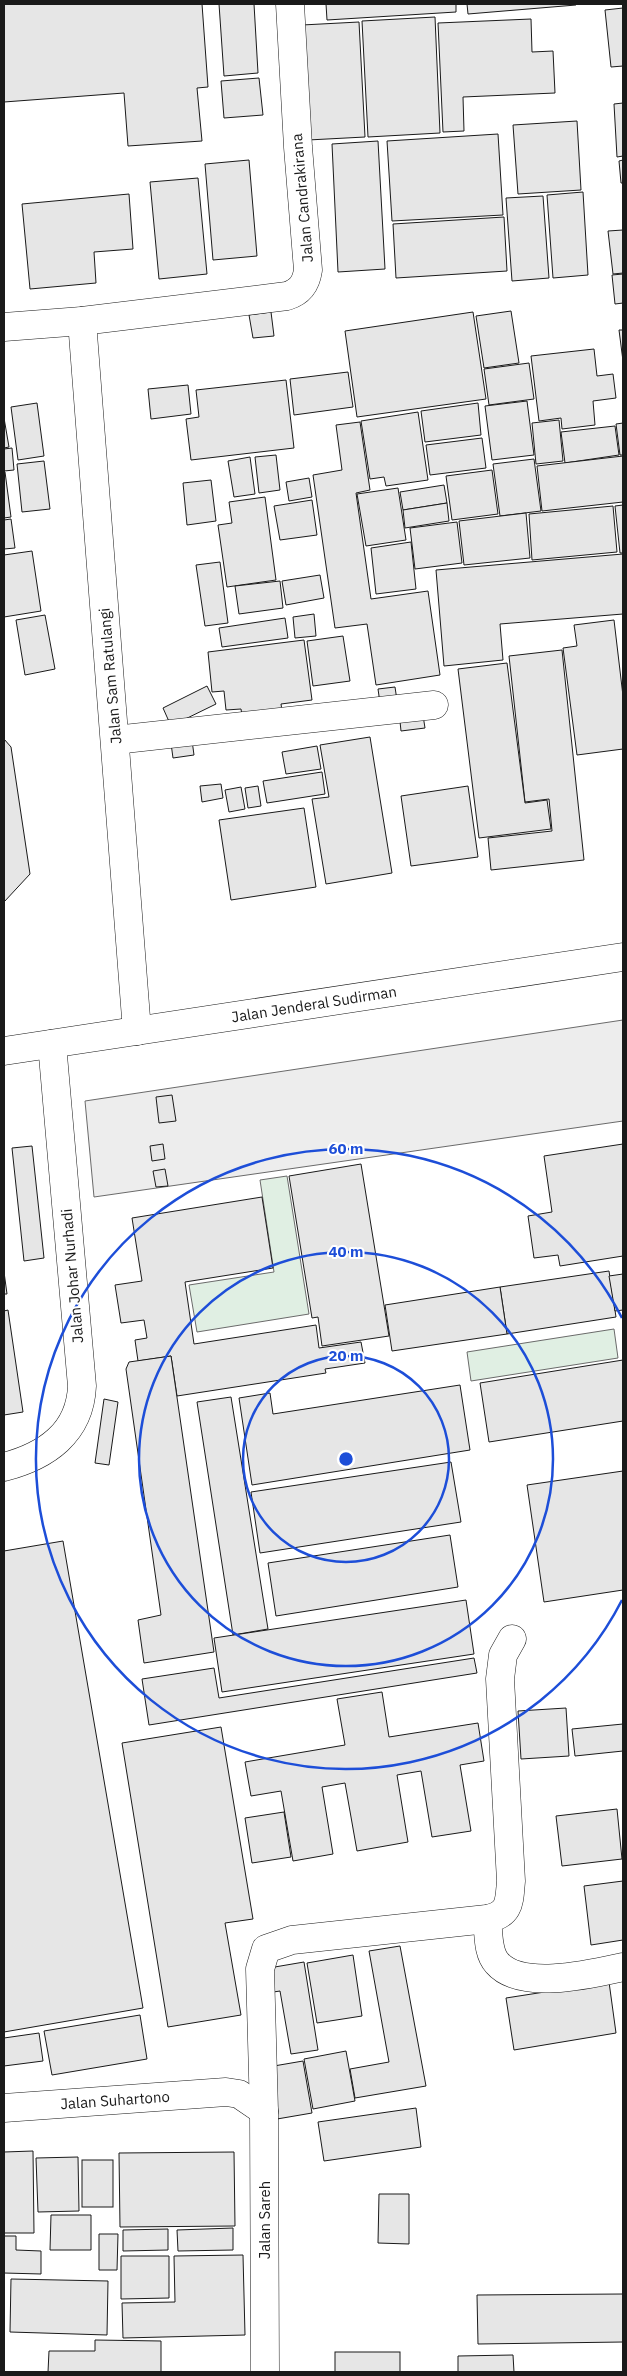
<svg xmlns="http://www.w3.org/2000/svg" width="627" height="2376" viewBox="0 0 627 2376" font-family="'IBM Plex Sans',sans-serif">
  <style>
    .green { fill: #e0efe3; stroke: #6a6a6a }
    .parking { fill: #ededed; stroke: #6a6a6a }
    .building { fill: #e6e6e6; stroke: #1a1a1a }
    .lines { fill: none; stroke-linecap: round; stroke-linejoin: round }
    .street-casing { stroke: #1a1a1a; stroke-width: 29 }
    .primary-casing { stroke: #1a1a1a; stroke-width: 29 }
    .street { stroke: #fff; stroke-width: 28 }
    .primary { stroke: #fff; stroke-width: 28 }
    .ring { fill: none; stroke: #1d4ed8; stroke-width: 2.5 }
    .labels { text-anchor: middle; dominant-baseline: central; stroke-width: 4; stroke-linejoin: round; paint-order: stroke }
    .street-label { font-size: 15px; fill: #1a1a1a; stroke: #fff }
    .centre { fill: #1d4ed8; stroke: #fff; stroke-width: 2.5 }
    .ring-label { font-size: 15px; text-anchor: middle; font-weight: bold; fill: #1d4ed8; stroke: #fff; stroke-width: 4; stroke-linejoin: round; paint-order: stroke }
  </style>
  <rect width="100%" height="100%" fill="#fff"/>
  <g class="green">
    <polygon points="287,1176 309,1314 197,1332 189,1285 274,1272 260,1180"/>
    <polygon points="614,1329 618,1358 471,1381 467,1352"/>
  </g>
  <polygon class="parking" points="623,1020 623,1121 94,1197 85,1101"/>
  <g class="building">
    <polygon points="4,4 202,4 208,87 197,88 202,141 128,146 124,93 4,102"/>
    <polygon points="219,4 254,4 258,73 224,76"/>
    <polygon points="326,4 456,4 456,12 327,20"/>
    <polygon points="467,4 575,4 576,5 468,14"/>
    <polygon points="623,8 623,66 611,67 605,10"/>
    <polygon points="435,17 440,133 368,137 362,21"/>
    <polygon points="531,19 532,52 553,51 555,93 463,97 464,131 443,132 438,23"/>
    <polygon points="359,22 365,137 308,140 302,25"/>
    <polygon points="259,78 263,115 224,118 221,81"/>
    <polygon points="623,103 623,156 617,157 614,104"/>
    <polygon points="577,121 581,190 518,194 513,125"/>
    <polygon points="498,134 503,215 392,221 387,141"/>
    <polygon points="378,141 385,269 338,272 332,144"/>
    <polygon points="249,160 257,256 213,260 205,164"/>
    <polygon points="623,160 623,183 621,183 619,161"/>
    <polygon points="198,178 207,274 159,279 150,182"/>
    <polygon points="583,192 588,275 553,278 547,195"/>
    <polygon points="129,194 133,249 94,252 96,283 30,289 22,204"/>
    <polygon points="543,196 549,278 512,281 506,198"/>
    <polygon points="504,217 507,271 396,278 393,224"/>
    <polygon points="623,230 623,273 613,274 608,231"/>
    <polygon points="623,274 623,303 615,304 612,275"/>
    <polygon points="511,311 519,363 484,368 476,316"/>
    <polygon points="271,312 274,336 253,338 249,315"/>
    <polygon points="473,312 486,399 357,417 345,331"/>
    <polygon points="619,330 623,330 623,361"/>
    <polygon points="594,349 597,376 613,374 616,398 593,401 595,425 562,429 561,418 539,421 531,356"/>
    <polygon points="529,363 534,399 489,405 484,369"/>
    <polygon points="348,372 353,407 294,415 290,379"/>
    <polygon points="286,380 294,448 191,460 186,419 199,417 196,390"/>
    <polygon points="188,385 191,414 151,419 148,389"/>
    <polygon points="527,401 534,455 492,460 485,406"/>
    <polygon points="37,403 44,456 18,460 11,407"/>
    <polygon points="478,403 481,435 425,442 421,411"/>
    <polygon points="418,412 428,480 386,486 384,477 370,479 361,421"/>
    <polygon points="4,418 9,447 4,448"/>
    <polygon points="559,420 563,461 536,464 532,423"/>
    <polygon points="360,422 370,490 356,493 371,599 428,591 440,675 376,685 367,624 335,628 313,475 342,470 336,425"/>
    <polygon points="623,423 623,455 620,455 616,424"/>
    <polygon points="615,426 619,455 565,463 561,432"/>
    <polygon points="482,438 486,468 430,475 426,445"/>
    <polygon points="12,448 14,470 4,471 4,449"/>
    <polygon points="276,455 280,490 259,493 255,457"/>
    <polygon points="623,456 623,502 542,511 537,466"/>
    <polygon points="250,457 255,494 234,497 228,461"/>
    <polygon points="534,459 541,511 500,516 493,464"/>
    <polygon points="44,461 50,509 22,512 17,464"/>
    <polygon points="492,470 498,514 452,520 446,476"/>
    <polygon points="5,472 11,517 4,518 4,473"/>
    <polygon points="309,478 312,497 289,501 286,482"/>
    <polygon points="211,480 216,521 187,525 183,483"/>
    <polygon points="444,485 447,503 403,510 400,492"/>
    <polygon points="398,488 406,540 366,546 357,494"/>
    <polygon points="265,497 276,580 227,587 218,525 232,523 229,502"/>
    <polygon points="312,500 317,535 280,540 274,506"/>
    <polygon points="447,503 449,521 405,528 403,510"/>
    <polygon points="623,505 623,553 620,553 615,506"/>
    <polygon points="613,506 617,552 532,560 529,514"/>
    <polygon points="526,513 530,558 464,565 459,521"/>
    <polygon points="11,519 15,548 4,549 4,520"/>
    <polygon points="457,522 462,563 415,569 410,528"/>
    <polygon points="411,542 416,589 376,594 371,548"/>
    <polygon points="32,551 41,611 4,617 4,555"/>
    <polygon points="623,554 623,614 500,624 503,660 444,666 436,570"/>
    <polygon points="220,562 228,623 205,626 196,565"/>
    <polygon points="320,575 324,598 286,605 282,581"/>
    <polygon points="280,581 283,608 239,614 235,586"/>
    <polygon points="314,614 316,636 295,638 293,617"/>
    <polygon points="45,615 55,669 25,675 16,620"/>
    <polygon points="285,618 288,638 222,647 219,628"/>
    <polygon points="614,620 623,696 623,749 577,755 563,648 577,646 574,625"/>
    <polygon points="343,636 350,681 313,686 307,641"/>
    <polygon points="304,640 312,700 281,704 283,717 243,722 241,709 226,710 224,691 212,692 208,652"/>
    <polygon points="562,650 584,860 491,870 488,838 552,831 549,799 525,802 509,656"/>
    <polygon points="507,663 525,803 547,800 551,829 479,838 458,669"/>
    <polygon points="207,686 216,704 171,726 163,708"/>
    <polygon points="395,687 398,707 381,710 378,689"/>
    <polygon points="422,709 425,728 401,731 399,712"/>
    <polygon points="191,733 194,755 173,758 170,736"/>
    <polygon points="370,737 392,873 326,884 312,799 329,797 320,745"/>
    <polygon points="4,739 11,747 30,874 4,902"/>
    <polygon points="317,746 321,769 286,774 282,752"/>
    <polygon points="322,772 325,794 267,803 263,781"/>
    <polygon points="221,784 223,798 202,802 200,786"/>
    <polygon points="258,786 261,806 248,808 245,788"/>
    <polygon points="468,786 478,857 411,866 401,796"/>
    <polygon points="241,787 245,809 229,812 225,790"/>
    <polygon points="304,808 316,887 231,900 219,820"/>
    <polygon points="172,1095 176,1121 159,1123 156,1097"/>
    <polygon points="163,1144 165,1159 152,1161 150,1146"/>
    <polygon points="623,1144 623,1256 560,1266 558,1255 534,1258 528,1216 552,1212 544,1156"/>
    <polygon points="32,1146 44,1258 24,1261 12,1148"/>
    <polygon points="361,1164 389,1336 322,1346 318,1317 312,1318 289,1176"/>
    <polygon points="165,1169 168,1186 156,1187 153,1171"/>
    <polygon points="262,1197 273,1268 185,1282 194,1344 316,1325 319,1348 361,1342 365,1363 325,1369 326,1373 177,1396 171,1356 138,1361 135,1340 147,1338 144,1320 121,1323 115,1285 142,1281 132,1218"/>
    <polygon points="609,1271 616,1317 507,1334 500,1287"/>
    <polygon points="4,1272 7,1294 4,1294"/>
    <polygon points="623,1274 623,1310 615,1311 609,1276"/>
    <polygon points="500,1287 507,1334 392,1351 385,1305"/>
    <polygon points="8,1310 23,1412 4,1415 4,1311"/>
    <polygon points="171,1356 214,1652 144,1663 138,1620 161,1615 126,1369 129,1362"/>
    <polygon points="623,1360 623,1421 489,1442 480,1383"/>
    <polygon points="460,1385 470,1450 252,1485 239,1398 270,1393 273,1414"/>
    <polygon points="231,1397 268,1629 233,1635 197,1402"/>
    <polygon points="104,1399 118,1402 109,1465 95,1463"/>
    <polygon points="451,1462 461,1522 260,1553 251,1492"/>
    <polygon points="623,1471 623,1590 544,1602 527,1485"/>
    <polygon points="450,1535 458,1587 276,1616 268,1563"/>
    <polygon points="63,1541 143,2008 4,2032 4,1551"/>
    <polygon points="466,1600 474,1654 222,1692 214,1638"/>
    <polygon points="474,1658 477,1673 149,1725 142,1679 214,1668 219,1698"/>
    <polygon points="382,1692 389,1737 478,1723 484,1761 460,1765 471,1831 432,1837 421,1771 397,1775 408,1842 357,1851 345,1783 322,1787 333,1854 293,1861 281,1791 251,1796 245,1762 345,1745 337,1699"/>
    <polygon points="566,1708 569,1756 521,1759 518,1711"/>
    <polygon points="623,1724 623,1751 575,1756 572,1729"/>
    <polygon points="221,1727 253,1919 225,1923 241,2015 168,2027 122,1743"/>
    <polygon points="617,1809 622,1859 562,1866 556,1816"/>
    <polygon points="284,1812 291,1857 252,1863 245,1818"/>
    <polygon points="623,1881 623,1940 591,1945 584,1886"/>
    <polygon points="400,1946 426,2086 355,2098 350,2069 389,2062 369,1951"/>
    <polygon points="353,1955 362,2016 317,2023 307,1963"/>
    <polygon points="304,1962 318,2050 291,2054 280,1991 267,1993 263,1969"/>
    <polygon points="609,1982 616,2033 514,2050 506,1998"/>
    <polygon points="140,2015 147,2059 52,2075 44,2031"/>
    <polygon points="39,2033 43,2061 4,2066 4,2038"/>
    <polygon points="346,2051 355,2101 313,2109 304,2059"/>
    <polygon points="303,2061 312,2113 277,2119 268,2067"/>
    <polygon points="416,2108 421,2147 324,2161 318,2122"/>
    <polygon points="33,2151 34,2233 4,2233 4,2152"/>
    <polygon points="234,2152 235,2226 120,2227 119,2153"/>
    <polygon points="78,2157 79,2211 38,2212 36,2158"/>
    <rect x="82" y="2160" width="31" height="47"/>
    <polygon points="379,2194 409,2194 409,2244 378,2243"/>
    <polygon points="51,2215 91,2215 91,2250 50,2250"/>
    <polygon points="233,2228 233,2250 178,2251 177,2230"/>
    <polygon points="168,2229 168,2250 123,2251 123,2230"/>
    <polygon points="99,2234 118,2234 117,2270 99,2270"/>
    <polygon points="4,2236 16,2236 16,2250 41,2251 41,2274 4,2273"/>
    <polygon points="243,2255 245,2335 123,2338 122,2303 175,2302 174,2256"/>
    <polygon points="121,2256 169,2256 169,2298 121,2299"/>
    <polygon points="11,2279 108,2281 107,2335 10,2332"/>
    <polygon points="623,2294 623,2342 478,2344 477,2295"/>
    <polygon points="95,2340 161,2341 161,2372 48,2372 49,2351 95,2351"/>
    <rect x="335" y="2352" width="65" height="20"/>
    <polygon points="513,2355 514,2372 458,2372 458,2356"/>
  </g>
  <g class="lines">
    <defs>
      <g id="street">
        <polyline points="82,321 137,1031"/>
        <path d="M4 327 82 321 287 296C300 292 306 284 308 270L298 147 290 4"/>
        <polyline points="115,740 434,705"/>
        <path d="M4 1467C46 1456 80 1433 82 1386L52 1044"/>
        <path d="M487 1919C489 1933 487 1952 497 1963 521 1991 591 1974 623 1967"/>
        <polyline points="4,2108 226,2092 239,2094 264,2111 265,2372"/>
        <path d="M264 2111 260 1969 266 1949 292 1940 487 1919C511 1914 509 1901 511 1881L500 1679 503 1655 512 1639"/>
      </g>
      <polyline id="primary" points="4,1051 623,957"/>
    </defs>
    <use href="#street" class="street-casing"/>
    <use href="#primary" class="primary-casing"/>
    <use href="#street" class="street"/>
    <use href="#primary" class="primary"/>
  </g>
  <g class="ring">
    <circle cx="346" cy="1459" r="103"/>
    <circle cx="346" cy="1459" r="207"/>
    <path d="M622 1600A310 310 0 1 1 622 1318"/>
  </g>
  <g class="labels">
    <g class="street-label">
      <text transform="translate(302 198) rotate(-95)">Jalan Candrakirana</text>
      <text transform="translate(110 676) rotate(-95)">Jalan Sam Ratulangi</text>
      <text transform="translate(314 1004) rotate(-9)">Jalan Jenderal Sudirman</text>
      <text transform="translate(72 1276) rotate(-95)">Jalan Johar Nurhadi</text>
      <text transform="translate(115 2100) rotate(-4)">Jalan Suhartono</text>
      <text transform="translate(264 2220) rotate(-90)">Jalan Sareh</text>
    </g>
  </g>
  <circle cx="346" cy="1459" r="8" class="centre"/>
  <g class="ring-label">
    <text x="346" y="1154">60 m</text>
    <text x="346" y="1257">40 m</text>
    <text x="346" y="1361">20 m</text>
  </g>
  <rect width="627" height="2376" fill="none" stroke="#1a1a1a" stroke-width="10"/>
</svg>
